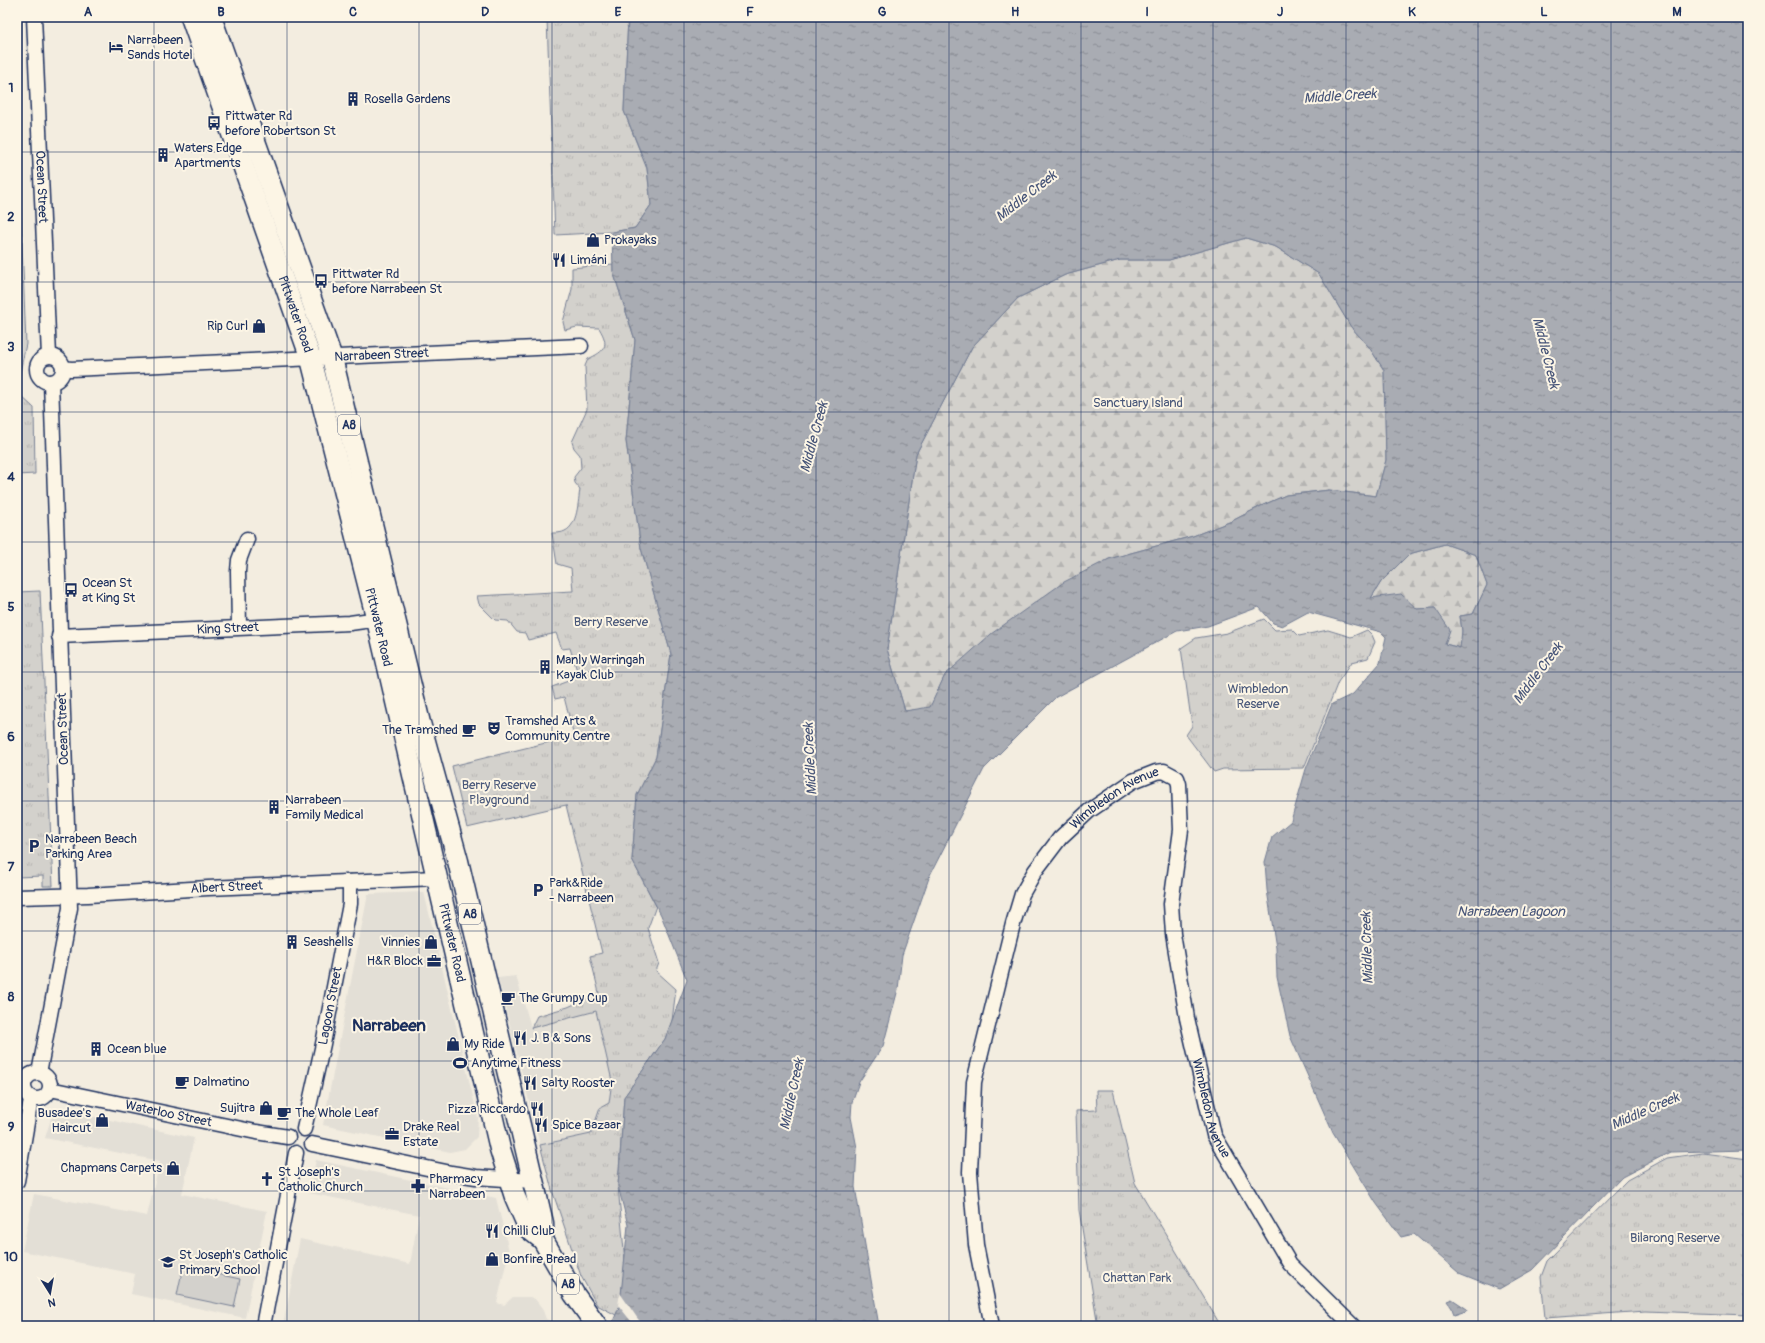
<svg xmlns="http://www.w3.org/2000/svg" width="1765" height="1343" viewBox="0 0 1765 1343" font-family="Pangolin,sans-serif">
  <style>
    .built { fill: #e3dfd6 }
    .green { fill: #d3d1cc; stroke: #778095 }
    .forest { fill: url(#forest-firs); stroke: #778095 }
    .park { fill: url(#park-tufts); stroke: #778095 }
    .water { fill: url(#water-ripples); stroke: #707a91; fill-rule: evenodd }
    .pier { fill: #f3ede0 }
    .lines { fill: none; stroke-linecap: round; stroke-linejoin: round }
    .minor-casing { stroke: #1b2f5e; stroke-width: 17 }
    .highway-casing { stroke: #1b2f5e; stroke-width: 23 }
    .minor { stroke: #fcf5e5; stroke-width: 14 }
    .highway { stroke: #fcf5e5; stroke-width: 20 }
    .grid { fill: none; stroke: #1b2f5e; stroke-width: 1; stroke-opacity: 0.55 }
    .labels { text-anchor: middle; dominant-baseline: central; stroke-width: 4; stroke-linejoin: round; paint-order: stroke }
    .shield { fill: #fcf5e5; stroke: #5e6a86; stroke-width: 1 }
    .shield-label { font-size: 12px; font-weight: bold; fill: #1b2f5e }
    .poi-label { font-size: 13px; fill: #1b2f5e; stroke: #fcf5e5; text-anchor: start }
    .street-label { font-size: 13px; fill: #1b2f5e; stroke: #fcf5e5 }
    .park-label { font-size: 13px; fill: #49587a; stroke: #fcf5e5 }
    .water-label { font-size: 14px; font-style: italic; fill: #465478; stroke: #fcf5e5 }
    .district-label { font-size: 17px; font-weight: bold; fill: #1b2f5e; stroke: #fcf5e5 }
    .neatline { fill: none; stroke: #1b2f5e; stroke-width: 1.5 }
    .grid-label { font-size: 13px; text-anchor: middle; font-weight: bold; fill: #1b2f5e }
  </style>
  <defs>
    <pattern id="forest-firs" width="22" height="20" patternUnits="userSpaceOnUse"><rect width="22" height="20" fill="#d3d1cc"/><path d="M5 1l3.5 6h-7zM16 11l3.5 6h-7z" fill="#b5b4b2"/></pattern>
    <pattern id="park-tufts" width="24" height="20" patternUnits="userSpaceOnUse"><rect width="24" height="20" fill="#d3d1cc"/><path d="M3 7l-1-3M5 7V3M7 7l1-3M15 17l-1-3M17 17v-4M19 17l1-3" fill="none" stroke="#b5b4b2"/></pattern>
    <pattern id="water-ripples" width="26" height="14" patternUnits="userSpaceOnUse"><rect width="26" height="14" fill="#a9acb3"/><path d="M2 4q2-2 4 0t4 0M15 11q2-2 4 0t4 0" fill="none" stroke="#898c95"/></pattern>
  </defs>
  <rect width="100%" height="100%" fill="#f3ede0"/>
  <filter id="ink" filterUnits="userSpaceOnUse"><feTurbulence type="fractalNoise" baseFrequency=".025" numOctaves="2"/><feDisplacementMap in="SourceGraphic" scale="8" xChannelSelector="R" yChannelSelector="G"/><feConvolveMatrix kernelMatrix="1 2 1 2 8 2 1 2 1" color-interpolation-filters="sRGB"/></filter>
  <g filter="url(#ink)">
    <g class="built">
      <polygon points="424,892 478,1118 477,1137 465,1149 450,1152 323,1125 368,894"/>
      <polygon points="516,976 531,1027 596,1011 612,1081 609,1104 600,1108 591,1134 540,1145 498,978"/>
      <polygon points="58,1109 194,1138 182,1194 267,1211 245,1318 131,1294 135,1274 22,1251 34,1194 147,1216 160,1161 45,1138 53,1112"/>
      <polygon points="316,1160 496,1198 509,1251 497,1303 504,1305 513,1297 530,1297 535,1299 542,1308 546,1319 556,1323 555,1326 283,1326 300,1239 410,1264 419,1215 309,1193"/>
    </g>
    <polygon class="green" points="183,1267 240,1279 234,1307 177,1295"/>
    <g class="forest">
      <polygon points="1246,238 1276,247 1319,274 1351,327 1369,347 1384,370 1386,460 1376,496 1329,490 1286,495 1261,506 1232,521 1193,536 1109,559 945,675 930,708 905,711 887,649 916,454 972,347 1018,298 1065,275 1120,260 1169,260"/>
      <polygon points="1445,544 1476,555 1487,585 1473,614 1460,616 1462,631 1461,648 1445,644 1435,608 1417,609 1371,598 1381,582 1409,554"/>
    </g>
    <g class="park">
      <polygon points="496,17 628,17 624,111 647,169 651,205 635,228 612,232 555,235 547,19 496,21"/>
      <polygon points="17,118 26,344 17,387 20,395 34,408 35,474 17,475"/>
      <path d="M613 264V271L635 340 626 441 641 548 671 654 656 757 637 795 632 860 656 906 648 928 659 963 656 971 676 989 672 1021 665 1039 624 1097 618 1186 625 1262 620 1305 616 1315 597 1305 581 1276 552 1190 540 1145 591 1134 600 1108 609 1103 612 1081 596 1011 531 1028 537 1016 568 1007 599 993 590 956 602 953 566 805 467 828 452 766 574 736 564 697 555 699 552 687 579 677 570 648 562 649 556 633 528 640 525 633 517 632 508 621 495 620 479 604 477 596 573 591 571 568 557 564 552 533C556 533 562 533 565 531 578 525 578 501 580 489L575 483 574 477 581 468 580 455 574 448 572 442 587 409 585 366 588 359C605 351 610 346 599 328L577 327 565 330 563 322 572 289V268Z"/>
      <polygon points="40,591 53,886 43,886 43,876 17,877 17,592"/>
      <polygon points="1264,619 1275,630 1292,629 1299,636 1328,630 1351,637 1367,630 1372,635 1375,642 1368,658 1352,662 1338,682 1304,768 1223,769 1214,772 1186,735 1192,726 1181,648 1196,638 1227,633"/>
      <polygon points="1096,1090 1113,1090 1135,1183 1221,1326 1098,1326 1079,1210 1076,1111 1097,1110"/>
      <polygon points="1703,1153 1748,1159 1748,1315 1646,1311 1545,1318 1541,1277 1547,1261 1627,1180 1667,1158"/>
    </g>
    <g class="water">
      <path d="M628 17H1748V1150L1670 1152 1622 1177 1532 1270 1499 1289 1459 1273 1414 1234 1401 1237 1376 1203 1333 1133 1290 1036 1277 977 1276 948 1267 890 1265 862 1272 837 1291 821 1306 769 1332 704 1353 694 1380 663 1386 637 1381 632 1308 612 1282 626 1273 623 1259 607 1208 626 1177 631 1056 697 984 769 930 875 902 955 898 989 883 1046 859 1082 852 1102 851 1117 857 1148 855 1187 879 1326H611L620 1305 628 1225 618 1186 624 1097 665 1039 687 980 661 915 632 860 637 795 656 757 671 654 641 548 626 441 635 340 613 271 612 232 635 228 651 205 647 168 624 111ZM1246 238 1276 247 1319 274 1351 327 1369 347 1384 370 1386 460 1376 496 1329 490 1286 495 1261 506 1232 521 1193 536 1109 559 1064 582 991 634 945 675 930 707 905 711 887 649 916 454 972 347 1018 298 1065 275 1120 260H1169ZM1445 544 1476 555 1487 585 1473 614 1460 616 1462 631 1460 648 1445 644 1450 630 1435 608 1417 609 1401 594 1371 598 1381 582 1409 554Z"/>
      <polygon points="1452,1299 1467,1309 1466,1311 1454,1315 1452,1308 1447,1301"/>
    </g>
    <polygon class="pier" points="620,1293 638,1319 644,1326 635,1326 618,1305"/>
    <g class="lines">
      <defs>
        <g id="minor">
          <path id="s1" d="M34 17 49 356"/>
          <circle cx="50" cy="369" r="13"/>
          <path id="s2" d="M63 368 71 369 581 346"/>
          <polyline points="239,627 238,571 239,560 247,539"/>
          <path id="s3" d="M59 636 350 623 385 618"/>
          <path id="s4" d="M17 897 88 895 208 888 436 878"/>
          <circle cx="37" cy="1086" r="13"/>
          <polyline points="39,1073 70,908 51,382"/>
          <path id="s5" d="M50 1089 256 1132 288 1137"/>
          <path id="s6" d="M304 1129 323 1044 350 904V882"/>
          <polyline points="312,1144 451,1173 476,1177 533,1181"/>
          <polyline points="17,1181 31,1099"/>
          <polyline points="263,1326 296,1153"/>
          <path id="s7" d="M992 1326 976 1245 970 1172 974 1082 1013 924 1022 894 1035 871 1060 838 1089 811 1133 781 1156 772 1164 771 1177 778 1179 784 1181 830 1171 904 1173 934 1187 1018 1214 1135 1290 1264 1353 1326"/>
        </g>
        <g id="highway">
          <path id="s8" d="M191 17 311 359 377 620 500 1149 515 1197 529 1229 543 1240 574 1294 597 1326"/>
          <polyline points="211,17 332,358 420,723 458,861 543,1223 543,1240"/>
        </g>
      </defs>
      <use href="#minor" class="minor-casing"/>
      <use href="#highway" class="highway-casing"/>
      <use href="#minor" class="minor"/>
      <use href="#highway" class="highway"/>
    </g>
  </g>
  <path class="grid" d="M154 17V1326M287 17V1326M419 17V1326M552 17V1326M684 17V1326M816 17V1326M949 17V1326M1081 17V1326M1213 17V1326M1346 17V1326M1478 17V1326M1611 17V1326M17 152H1748M17 282H1748M17 412H1748M17 542H1748M17 672H1748M17 801H1748M17 931H1748M17 1061H1748M17 1191H1748"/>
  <defs>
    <symbol id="hotel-bare" viewBox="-9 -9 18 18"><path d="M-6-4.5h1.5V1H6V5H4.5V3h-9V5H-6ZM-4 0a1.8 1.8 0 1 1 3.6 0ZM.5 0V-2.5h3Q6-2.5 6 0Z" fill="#1b2f5e" stroke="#fcf5e5" stroke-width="2.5" paint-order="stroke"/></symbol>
    <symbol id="building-bare" viewBox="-9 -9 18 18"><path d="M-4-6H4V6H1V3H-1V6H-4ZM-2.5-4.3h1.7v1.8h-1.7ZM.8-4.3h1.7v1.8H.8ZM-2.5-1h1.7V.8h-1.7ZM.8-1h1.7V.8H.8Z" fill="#1b2f5e" stroke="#fcf5e5" stroke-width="2.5" paint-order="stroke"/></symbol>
    <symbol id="bus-bare" viewBox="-9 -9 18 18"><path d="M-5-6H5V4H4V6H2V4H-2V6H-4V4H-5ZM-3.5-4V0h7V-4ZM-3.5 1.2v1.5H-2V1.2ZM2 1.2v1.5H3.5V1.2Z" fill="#1b2f5e" stroke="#fcf5e5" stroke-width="2.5" paint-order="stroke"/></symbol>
    <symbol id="shop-bare" viewBox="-9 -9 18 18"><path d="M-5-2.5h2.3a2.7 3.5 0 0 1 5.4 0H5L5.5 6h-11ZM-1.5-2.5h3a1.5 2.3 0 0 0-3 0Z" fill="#1b2f5e" stroke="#fcf5e5" stroke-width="2.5" paint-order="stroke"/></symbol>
    <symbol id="restaurant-bare" viewBox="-9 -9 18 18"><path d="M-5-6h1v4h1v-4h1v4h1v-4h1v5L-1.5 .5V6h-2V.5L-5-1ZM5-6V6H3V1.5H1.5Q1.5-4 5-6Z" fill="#1b2f5e" stroke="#fcf5e5" stroke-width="2.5" paint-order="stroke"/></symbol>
    <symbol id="theatre-bare" viewBox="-9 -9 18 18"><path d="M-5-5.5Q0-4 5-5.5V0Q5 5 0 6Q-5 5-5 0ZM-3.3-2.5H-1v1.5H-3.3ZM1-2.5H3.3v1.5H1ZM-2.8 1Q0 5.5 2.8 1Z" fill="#1b2f5e" stroke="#fcf5e5" stroke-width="2.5" paint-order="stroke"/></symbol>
    <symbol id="cafe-bare" viewBox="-9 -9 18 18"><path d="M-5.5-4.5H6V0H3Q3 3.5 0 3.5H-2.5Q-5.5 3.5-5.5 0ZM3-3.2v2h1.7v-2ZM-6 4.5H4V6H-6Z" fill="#1b2f5e" stroke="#fcf5e5" stroke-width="2.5" paint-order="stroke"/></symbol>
    <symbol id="parking-bare" viewBox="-9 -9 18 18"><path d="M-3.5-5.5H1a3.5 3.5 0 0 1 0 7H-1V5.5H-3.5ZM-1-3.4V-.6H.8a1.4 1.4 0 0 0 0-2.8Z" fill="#1b2f5e" stroke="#fcf5e5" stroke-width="2.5" paint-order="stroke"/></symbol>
    <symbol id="office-bare" viewBox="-9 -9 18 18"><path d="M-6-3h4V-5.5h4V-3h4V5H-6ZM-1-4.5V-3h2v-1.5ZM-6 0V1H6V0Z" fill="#1b2f5e" stroke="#fcf5e5" stroke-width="2.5" paint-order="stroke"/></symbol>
    <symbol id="stadium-bare" viewBox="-9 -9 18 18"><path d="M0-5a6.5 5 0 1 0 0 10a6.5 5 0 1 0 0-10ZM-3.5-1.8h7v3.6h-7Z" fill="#1b2f5e" stroke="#fcf5e5" stroke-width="2.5" paint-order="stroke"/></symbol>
    <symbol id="church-bare" viewBox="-9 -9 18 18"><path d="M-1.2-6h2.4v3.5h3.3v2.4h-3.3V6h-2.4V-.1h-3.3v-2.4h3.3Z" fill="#1b2f5e" stroke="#fcf5e5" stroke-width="2.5" paint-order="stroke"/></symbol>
    <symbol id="pharmacy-bare" viewBox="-9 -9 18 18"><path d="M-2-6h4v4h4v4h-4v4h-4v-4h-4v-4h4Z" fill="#1b2f5e" stroke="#fcf5e5" stroke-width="2.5" paint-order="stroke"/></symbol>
    <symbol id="school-bare" viewBox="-9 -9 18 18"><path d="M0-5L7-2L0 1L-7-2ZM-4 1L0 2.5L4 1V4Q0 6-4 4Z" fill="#1b2f5e" stroke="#fcf5e5" stroke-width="2.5" paint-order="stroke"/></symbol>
  </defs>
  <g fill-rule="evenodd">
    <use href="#hotel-bare" x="106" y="37" width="20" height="20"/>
    <use href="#building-bare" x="343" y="89" width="20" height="20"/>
    <use href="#bus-bare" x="204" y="113" width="20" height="20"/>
    <use href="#building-bare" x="153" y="145" width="20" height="20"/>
    <use href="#shop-bare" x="583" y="230" width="20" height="20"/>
    <use href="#restaurant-bare" x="549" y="250" width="20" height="20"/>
    <use href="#bus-bare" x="311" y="271" width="20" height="20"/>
    <use href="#shop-bare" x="249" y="316" width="20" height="20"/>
    <use href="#bus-bare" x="61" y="580" width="20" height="20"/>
    <use href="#building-bare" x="535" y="657" width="20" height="20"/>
    <use href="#theatre-bare" x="484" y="718" width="20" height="20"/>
    <use href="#cafe-bare" x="459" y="720" width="20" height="20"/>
    <use href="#building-bare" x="264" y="797" width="20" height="20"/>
    <use href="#parking-bare" x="24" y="836" width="20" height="20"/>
    <use href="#parking-bare" x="528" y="880" width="20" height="20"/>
    <use href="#building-bare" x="282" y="932" width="20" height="20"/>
    <use href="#shop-bare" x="421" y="932" width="20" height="20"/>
    <use href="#office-bare" x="424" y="951" width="20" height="20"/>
    <use href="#cafe-bare" x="498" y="988" width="20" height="20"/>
    <use href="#restaurant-bare" x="510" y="1028" width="20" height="20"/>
    <use href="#shop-bare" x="443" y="1034" width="20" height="20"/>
    <use href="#building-bare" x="86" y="1039" width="20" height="20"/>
    <use href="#stadium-bare" x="450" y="1053" width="20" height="20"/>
    <use href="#cafe-bare" x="172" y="1072" width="20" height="20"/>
    <use href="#restaurant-bare" x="520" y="1073" width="20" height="20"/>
    <use href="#shop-bare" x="256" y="1098" width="20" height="20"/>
    <use href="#restaurant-bare" x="527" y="1099" width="20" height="20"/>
    <use href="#cafe-bare" x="274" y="1103" width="20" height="20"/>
    <use href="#shop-bare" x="92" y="1110" width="20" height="20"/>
    <use href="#restaurant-bare" x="531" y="1115" width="20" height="20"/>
    <use href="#office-bare" x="382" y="1124" width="20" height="20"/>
    <use href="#shop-bare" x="163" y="1158" width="20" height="20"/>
    <use href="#church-bare" x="257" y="1169" width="20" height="20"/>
    <use href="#pharmacy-bare" x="408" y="1176" width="20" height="20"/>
    <use href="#restaurant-bare" x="482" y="1221" width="20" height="20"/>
    <use href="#shop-bare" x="482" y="1249" width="20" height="20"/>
    <use href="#school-bare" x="158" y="1252" width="20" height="20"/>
  </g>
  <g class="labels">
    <g class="shield">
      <rect x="338" y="415" width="22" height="20" rx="3"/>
      <rect x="459" y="904" width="22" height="20" rx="3"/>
      <rect x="557" y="1274" width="22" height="20" rx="3"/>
    </g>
    <g class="shield-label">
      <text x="349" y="425">A8</text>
      <text x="470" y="914">A8</text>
      <text x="568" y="1284">A8</text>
    </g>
    <g class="poi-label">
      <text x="127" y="40">Narrabeen<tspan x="127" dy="15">Sands Hotel</tspan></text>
      <text x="364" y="99">Rosella Gardens</text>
      <text x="225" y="116">Pittwater Rd<tspan x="225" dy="15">before Robertson St</tspan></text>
      <text x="174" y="148">Waters Edge<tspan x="174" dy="15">Apartments</tspan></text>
      <text x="604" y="240">Prokayaks</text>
      <text x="570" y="260">Limáni</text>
      <text x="332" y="274">Pittwater Rd<tspan x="332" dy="15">before Narrabeen St</tspan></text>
      <text x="248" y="326" text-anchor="end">Rip Curl</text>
      <text x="82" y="583">Ocean St<tspan x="82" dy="15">at King St</tspan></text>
      <text x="556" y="660">Manly Warringah<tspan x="556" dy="15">Kayak Club</tspan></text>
      <text x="505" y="721">Tramshed Arts &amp;<tspan x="505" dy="15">Community Centre</tspan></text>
      <text x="458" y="730" text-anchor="end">The Tramshed</text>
      <text x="285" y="800">Narrabeen<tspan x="285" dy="15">Family Medical</tspan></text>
      <text x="45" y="839">Narrabeen Beach<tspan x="45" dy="15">Parking Area</tspan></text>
      <text x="549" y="883">Park&amp;Ride<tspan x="549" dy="15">- Narrabeen</tspan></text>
      <text x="303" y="942">Seashells</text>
      <text x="420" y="942" text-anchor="end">Vinnies</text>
      <text x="423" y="961" text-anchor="end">H&amp;R Block</text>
      <text x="519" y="998">The Grumpy Cup</text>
      <text x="531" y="1038">J. B &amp; Sons</text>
      <text x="464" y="1044">My Ride</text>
      <text x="107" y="1049">Ocean blue</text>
      <text x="471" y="1063">Anytime Fitness</text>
      <text x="193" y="1082">Dalmatino</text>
      <text x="541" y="1083">Salty Rooster</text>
      <text x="255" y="1108" text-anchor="end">Sujitra</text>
      <text x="526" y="1109" text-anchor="end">Pizza Riccardo</text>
      <text x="91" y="1113" text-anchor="end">Busadee's<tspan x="91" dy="15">Haircut</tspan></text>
      <text x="295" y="1113">The Whole Leaf</text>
      <text x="552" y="1125">Spice Bazaar</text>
      <text x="403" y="1127">Drake Real<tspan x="403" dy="15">Estate</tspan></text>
      <text x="162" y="1168" text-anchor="end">Chapmans Carpets</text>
      <text x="278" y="1172">St Joseph's<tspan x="278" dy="15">Catholic Church</tspan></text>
      <text x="429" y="1179">Pharmacy<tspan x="429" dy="15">Narrabeen</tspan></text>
      <text x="503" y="1231">Chilli Club</text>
      <text x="179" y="1255">St Joseph's Catholic<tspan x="179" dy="15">Primary School</tspan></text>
      <text x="503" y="1259">Bonfire Bread</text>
    </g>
    <g class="street-label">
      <text stroke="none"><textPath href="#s1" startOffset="170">Ocean Street</textPath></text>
      <text stroke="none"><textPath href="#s8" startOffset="315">Pittwater Road</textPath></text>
      <text stroke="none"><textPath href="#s2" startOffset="319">Narrabeen Street</textPath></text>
      <text stroke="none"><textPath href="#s8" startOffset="639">Pittwater Road</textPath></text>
      <text stroke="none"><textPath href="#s3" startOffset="169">King Street</textPath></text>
      <text transform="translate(63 729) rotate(-92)">Ocean Street</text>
      <text stroke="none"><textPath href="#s7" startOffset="576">Wimbledon Avenue</textPath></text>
      <text stroke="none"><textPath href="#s4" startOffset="210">Albert Street</textPath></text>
      <text stroke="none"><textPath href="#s8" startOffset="963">Pittwater Road</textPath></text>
      <text stroke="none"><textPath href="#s6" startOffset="126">Lagoon Street</textPath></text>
      <text stroke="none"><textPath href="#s7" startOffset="984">Wimbledon Avenue</textPath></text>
      <text stroke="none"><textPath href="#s5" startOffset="121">Waterloo Street</textPath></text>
    </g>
    <g class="park-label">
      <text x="1138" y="403">Sanctuary Island</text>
      <text x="611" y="622">Berry Reserve</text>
      <text x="1258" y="689">Wimbledon<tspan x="1258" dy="15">Reserve</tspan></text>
      <text x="499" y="785">Berry Reserve<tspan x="499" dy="15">Playground</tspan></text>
      <text x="1675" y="1238">Bilarong Reserve</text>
      <text x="1137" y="1278">Chattan Park</text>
    </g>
    <g class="water-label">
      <text transform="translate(1340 96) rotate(-4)">Middle Creek</text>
      <text transform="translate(1026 196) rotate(-38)">Middle Creek</text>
      <text transform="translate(1546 353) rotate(76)">Middle Creek</text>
      <text transform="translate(814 437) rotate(-75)">Middle Creek</text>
      <text transform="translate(1538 673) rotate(-53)">Middle Creek</text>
      <text transform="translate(810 759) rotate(-93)">Middle Creek</text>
      <text x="1511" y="911">Narrabeen Lagoon</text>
      <text transform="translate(1367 948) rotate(-92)">Middle Creek</text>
      <text transform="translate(792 1094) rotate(-78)">Middle Creek</text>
      <text transform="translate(1645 1111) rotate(-24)">Middle Creek</text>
    </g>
    <g class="district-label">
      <text x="389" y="1025">Narrabeen</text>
    </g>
  </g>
  <rect width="1765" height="1343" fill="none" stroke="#fcf5e5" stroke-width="44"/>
  <g transform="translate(50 1293) rotate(169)" stroke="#fcf5e5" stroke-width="3" paint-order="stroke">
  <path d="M0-3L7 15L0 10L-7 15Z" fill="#1b2f5e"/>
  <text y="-6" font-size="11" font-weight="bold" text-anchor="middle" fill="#1b2f5e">N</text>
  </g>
  <rect x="22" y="22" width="1721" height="1299" class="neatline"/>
  <g class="grid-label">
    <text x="88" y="16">A</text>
    <text x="221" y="16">B</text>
    <text x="353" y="16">C</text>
    <text x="485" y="16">D</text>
    <text x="618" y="16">E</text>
    <text x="750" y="16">F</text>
    <text x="882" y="16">G</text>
    <text x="1015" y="16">H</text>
    <text x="1147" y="16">I</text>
    <text x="1280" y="16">J</text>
    <text x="1412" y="16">K</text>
    <text x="1544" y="16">L</text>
    <text x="1677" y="16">M</text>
    <text x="11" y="92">1</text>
    <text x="11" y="221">2</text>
    <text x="11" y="351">3</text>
    <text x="11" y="481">4</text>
    <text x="11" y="611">5</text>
    <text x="11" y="741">6</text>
    <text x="11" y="871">7</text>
    <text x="11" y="1001">8</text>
    <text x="11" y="1131">9</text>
    <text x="11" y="1261">10</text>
  </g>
</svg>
